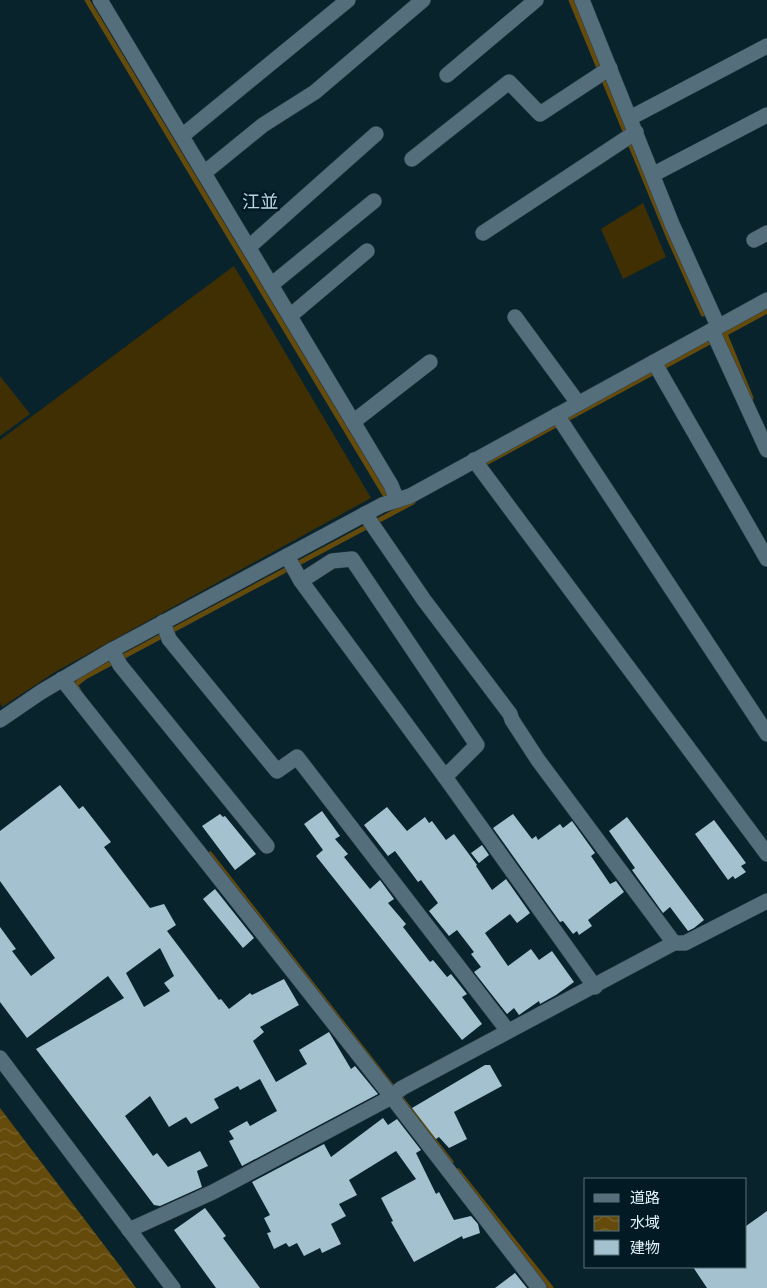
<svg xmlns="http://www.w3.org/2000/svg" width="767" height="1288" viewBox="0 0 767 1288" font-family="Inter,'Noto Sans JP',sans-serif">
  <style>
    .grass { fill: #402f02 }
    .water { fill: url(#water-waves) }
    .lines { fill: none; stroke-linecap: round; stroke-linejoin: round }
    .stream { stroke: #644b0b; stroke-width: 5 }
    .building { fill: #a3c1ce; fill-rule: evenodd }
    .minor-casing { stroke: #323f47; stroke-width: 16 }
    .minor { stroke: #546f7b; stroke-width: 15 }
    .labels { text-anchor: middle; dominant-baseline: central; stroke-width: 5; stroke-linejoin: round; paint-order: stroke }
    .quarter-label { font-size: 18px; fill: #b8d6e3; stroke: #011a23 }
  </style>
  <defs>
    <pattern id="water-waves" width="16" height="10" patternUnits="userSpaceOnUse" patternTransform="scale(1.25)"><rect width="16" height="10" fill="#644b0b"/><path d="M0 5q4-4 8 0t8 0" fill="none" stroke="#7a652f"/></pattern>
  </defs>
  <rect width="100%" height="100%" fill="#09232d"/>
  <g class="grass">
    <polygon points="643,203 666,257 623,279 601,229"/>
    <polygon points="234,266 371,498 55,672 2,707 0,703 0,440"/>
    <polygon points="0,376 30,414 0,436"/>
  </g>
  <polygon class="water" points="0,1108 120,1266 136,1288 0,1288"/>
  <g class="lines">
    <g class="stream">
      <polyline points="87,0 385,495"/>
      <polyline points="571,0 669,238 703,314"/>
      <polyline points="725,334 751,398"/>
      <polyline points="480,466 767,311"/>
      <polyline points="78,689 75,685 85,677 413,502"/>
      <polyline points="210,854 451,1162"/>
      <polyline points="458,1171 551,1288"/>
    </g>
  </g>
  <g class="building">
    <path d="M60 785 79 809 83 806 111 842 104 847 150 908 164 904 176 925 167 931 219 1000 221 999 229 1009 250 993 252 995 284 979 299 1005 260 1027 264 1032 253 1041 276 1082 307 1064 299 1050 329 1032 351 1069 355 1066 378 1094 242 1166 229 1141 234 1139 229 1131 247 1121 250 1126 277 1111 260 1079 240 1090 238 1086 214 1099 219 1108 191 1124 186 1117 169 1127 150 1096 125 1116 153 1156 157 1153 168 1167 200 1151 208 1166 197 1171 202 1187 160 1206 154 1205 36 1049 124 998 108 976 27 1038 0 1002V927L16 949 12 951 31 976 55 958 0 881V831ZM160 948 174 976 164 983 170 991 144 1007 126 973Z"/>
    <polygon points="387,807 407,831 425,817 429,823 432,821 446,840 454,834 477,865 476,866 492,890 506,879 530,913 517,923 510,914 485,933 508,966 531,949 539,960 552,951 574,982 556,995 540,1004 539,1001 519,1015 514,1008 507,1014 474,972 481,967 471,954 474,952 457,930 449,936 429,911 438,903 421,880 418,882 395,851 388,856 364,825"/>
    <polygon points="322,811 340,836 335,839 348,854 344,857 370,889 380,880 394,899 388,903 406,924 403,927 430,962 433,960 447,977 451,974 467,994 462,997 482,1024 462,1040 316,856 323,850 304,824"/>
    <polygon points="220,814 223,817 225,816 256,854 235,870 202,826"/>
    <polygon points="513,814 532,839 536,836 538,840 560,824 563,828 572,821 595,853 591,856 610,884 616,881 624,892 588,920 592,926 579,935 577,931 573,934 563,921 560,922 493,828"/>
    <polygon points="627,817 704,920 694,928 688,931 670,907 663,913 632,870 635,868 609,831"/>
    <polygon points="714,820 746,863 741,866 746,872 735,879 733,876 728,880 695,834"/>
    <polygon points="482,845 489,855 479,863 471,853"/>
    <polygon points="215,889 254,938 243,948 203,899"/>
    <polygon points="485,1065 490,1065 502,1086 454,1112 467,1139 449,1148 439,1137 436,1139 412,1108"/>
    <polygon points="383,1118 388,1125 397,1119 421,1150 416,1153 436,1194 439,1192 454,1220 471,1216 478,1224 480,1233 463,1239 462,1236 414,1262 391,1222 393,1221 381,1198 416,1179 396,1151 349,1180 357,1195 339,1204 346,1216 331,1224 341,1244 322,1253 320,1248 304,1256 297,1243 289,1247 286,1243 274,1249 267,1233 271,1232 264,1218 270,1215 252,1182 324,1144 331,1157"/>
    <polygon points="205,1208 226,1236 223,1238 260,1288 216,1288 174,1230"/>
    <polygon points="767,1211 767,1288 707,1288 693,1267 746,1267 746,1226"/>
    <polygon points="515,1273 527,1288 495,1288"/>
  </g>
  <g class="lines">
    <defs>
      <g id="minor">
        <polyline points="100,0 391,485 397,500"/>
        <polyline points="582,0 672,224 718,326"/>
        <polyline points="447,75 536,0"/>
        <polyline points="630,118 767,46"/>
        <polyline points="182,136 348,0"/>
        <polyline points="412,159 509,82 540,114 610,68"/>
        <polyline points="204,173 263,125 315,92 423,0"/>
        <polyline points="654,174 767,115"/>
        <polyline points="483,233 636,132"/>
        <polyline points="754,240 767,233"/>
        <polyline points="249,247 376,134"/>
        <polyline points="271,285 374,201"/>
        <polyline points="290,316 367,251"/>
        <polyline points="515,317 578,403"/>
        <polyline points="712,330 767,450"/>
        <polyline points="654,362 767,559"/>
        <polyline points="557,415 767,734"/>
        <polyline points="353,422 430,362"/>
        <polyline points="474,460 767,854"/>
        <polyline points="365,514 424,600 510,714 512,720 538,760 674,943"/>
        <polyline points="287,556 301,581 445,777"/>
        <polyline points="301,581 332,561 352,559 477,745 445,777 595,987"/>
        <polyline points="163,622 169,639 277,771 297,757 508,1031"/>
        <polyline points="112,650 120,665 267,846"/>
        <polyline points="62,679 388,1092 539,1288"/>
        <polyline points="0,720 41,692 112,650 382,505 410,496 767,300"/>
        <polyline points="0,1058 173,1288"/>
        <polyline points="129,1230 213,1192 386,1100 402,1088 674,943 685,943 767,901"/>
      </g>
    </defs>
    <use href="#minor" class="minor-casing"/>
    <use href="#minor" class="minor"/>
  </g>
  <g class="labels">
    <g class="quarter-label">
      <text x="260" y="201">江並</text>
    </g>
  </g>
  <rect x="584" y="1178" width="162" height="90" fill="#011a23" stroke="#5b7079"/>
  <rect x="594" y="1194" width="25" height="8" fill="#546f7b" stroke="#5b7079"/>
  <text x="630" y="1203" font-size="15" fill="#e3f2f9">道路</text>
  <rect x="594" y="1216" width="25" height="15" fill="url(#water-waves)" stroke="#5b7079"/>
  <text x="630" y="1228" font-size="15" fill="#e3f2f9">水域</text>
  <rect x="594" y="1240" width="25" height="15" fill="#a3c1ce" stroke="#5b7079"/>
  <text x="630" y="1253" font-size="15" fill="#e3f2f9">建物</text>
</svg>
